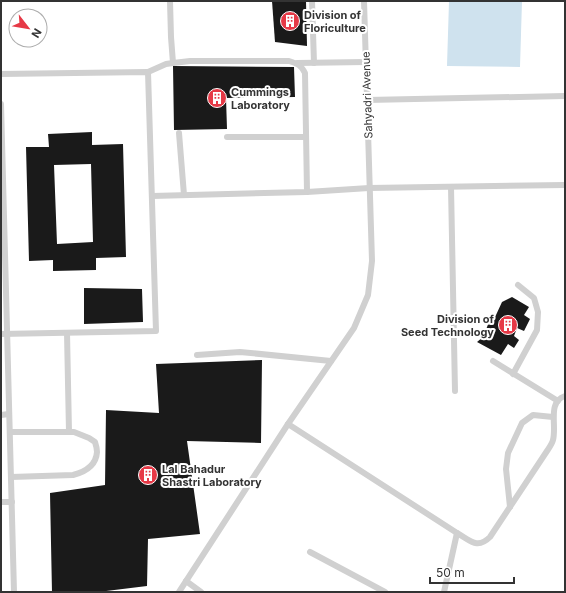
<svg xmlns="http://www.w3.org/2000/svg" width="566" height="593" viewBox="0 0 566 593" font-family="Inter,sans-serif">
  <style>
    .water { fill: #cfe2ee }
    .building { fill: #1a1a1a; fill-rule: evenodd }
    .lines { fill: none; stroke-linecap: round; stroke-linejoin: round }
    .lane { stroke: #d0d0d0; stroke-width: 6 }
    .labels { text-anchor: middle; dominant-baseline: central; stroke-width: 4; stroke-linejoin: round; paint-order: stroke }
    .poi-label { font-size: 11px; font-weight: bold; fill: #333; stroke: #fff; text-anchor: start }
    .street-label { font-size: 11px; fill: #333; stroke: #fff }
  </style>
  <rect width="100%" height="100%" fill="#fff"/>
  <polygon class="water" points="449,1 522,1 520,67 447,66"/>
  <g class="building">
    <polygon points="272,1 306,1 307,46 275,42"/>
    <polygon points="173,66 294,67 295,97 226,98 227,129 174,130"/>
    <path d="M92 132V145L123 144 126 257 96 258V270L53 271V260L29 261 26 147H49L48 134ZM91 164 93 242 57 244 54 165Z"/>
    <polygon points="84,288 142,289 143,322 84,324"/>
    <polygon points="512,297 529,307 524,315 530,319 524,331 517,328 514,336 519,340 514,348 508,344 501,355 477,342 483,337 489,322 496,315 502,302"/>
    <polygon points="262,360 261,443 187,441 200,534 148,539 147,586 98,592 52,592 50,493 105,485 106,410 159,413 156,364"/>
  </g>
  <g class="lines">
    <g class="lane">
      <polyline points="170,1 171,37 173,63"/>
      <polyline points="312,1 314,63"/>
      <polyline points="297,63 366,62"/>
      <path d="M148 72 166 64 173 63 190 61H289C298 64 301 65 305 73L307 192"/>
      <polyline points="1,74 148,72 156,331 1,334"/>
      <polyline points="367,100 565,96"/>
      <polyline points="1,104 14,592"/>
      <polyline points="179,133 184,195"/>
      <polyline points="227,137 306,137"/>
      <polyline points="451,187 455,391"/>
      <polyline points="152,196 307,192 369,188 565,185"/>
      <polyline points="67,333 69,432"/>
      <polyline points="197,355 240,352 331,361"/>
      <polyline points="493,361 558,401"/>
      <polyline points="513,374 537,330 538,312 534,298 518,285"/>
      <polyline points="1,415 9,414"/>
      <path d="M288 424 457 533C470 540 477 550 490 537L547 451C549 448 552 444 553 440 557 425 547 402 565 396"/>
      <path d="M10 432H74L89 438 95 442C96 445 97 449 97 452 96 466 85 472 73 475L11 477"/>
      <polyline points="1,502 12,502"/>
      <polyline points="510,507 506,469 508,453 522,423 533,415 553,417"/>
      <polyline points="310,552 385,592"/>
      <polyline points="186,581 201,592"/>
      <polyline points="179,592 288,424 354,328 368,295 372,261 364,1"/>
      <polyline points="444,592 457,533"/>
    </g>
  </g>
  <defs>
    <symbol id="building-disc" viewBox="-11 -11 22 22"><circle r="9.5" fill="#e63946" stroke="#fff"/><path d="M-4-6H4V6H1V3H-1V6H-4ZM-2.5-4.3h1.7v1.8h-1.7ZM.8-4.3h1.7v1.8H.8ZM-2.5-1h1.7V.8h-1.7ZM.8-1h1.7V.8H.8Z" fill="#fff"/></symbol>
  </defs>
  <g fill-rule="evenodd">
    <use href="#building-disc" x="279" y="10" width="22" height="22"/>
    <use href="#building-disc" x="206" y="87" width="22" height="22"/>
    <use href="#building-disc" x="497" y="314" width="22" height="22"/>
    <use href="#building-disc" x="137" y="464" width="22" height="22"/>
  </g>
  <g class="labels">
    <g class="poi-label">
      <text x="304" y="15">Division of<tspan x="304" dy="13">Floriculture</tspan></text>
      <text x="231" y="92">Cummings<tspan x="231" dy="13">Laboratory</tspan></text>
      <text x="494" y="319" text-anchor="end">Division of<tspan x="494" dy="13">Seed Technology</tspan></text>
      <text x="162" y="469">Lal Bahadur<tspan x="162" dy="13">Shastri Laboratory</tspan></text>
    </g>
    <g class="street-label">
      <text transform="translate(367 95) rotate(-92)">Sahyadri Avenue</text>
    </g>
  </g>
  <rect width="566" height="593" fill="none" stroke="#333333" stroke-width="4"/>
  <g transform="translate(28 28) rotate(121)"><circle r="19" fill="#ffffff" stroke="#adadad"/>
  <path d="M0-3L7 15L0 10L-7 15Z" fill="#e63946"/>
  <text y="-6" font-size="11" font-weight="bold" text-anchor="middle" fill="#333333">N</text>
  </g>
  <path d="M430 577v6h84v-6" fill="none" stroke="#333333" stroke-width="2"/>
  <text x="436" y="577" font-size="12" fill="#333333" stroke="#ffffff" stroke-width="3" paint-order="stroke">50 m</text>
</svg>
